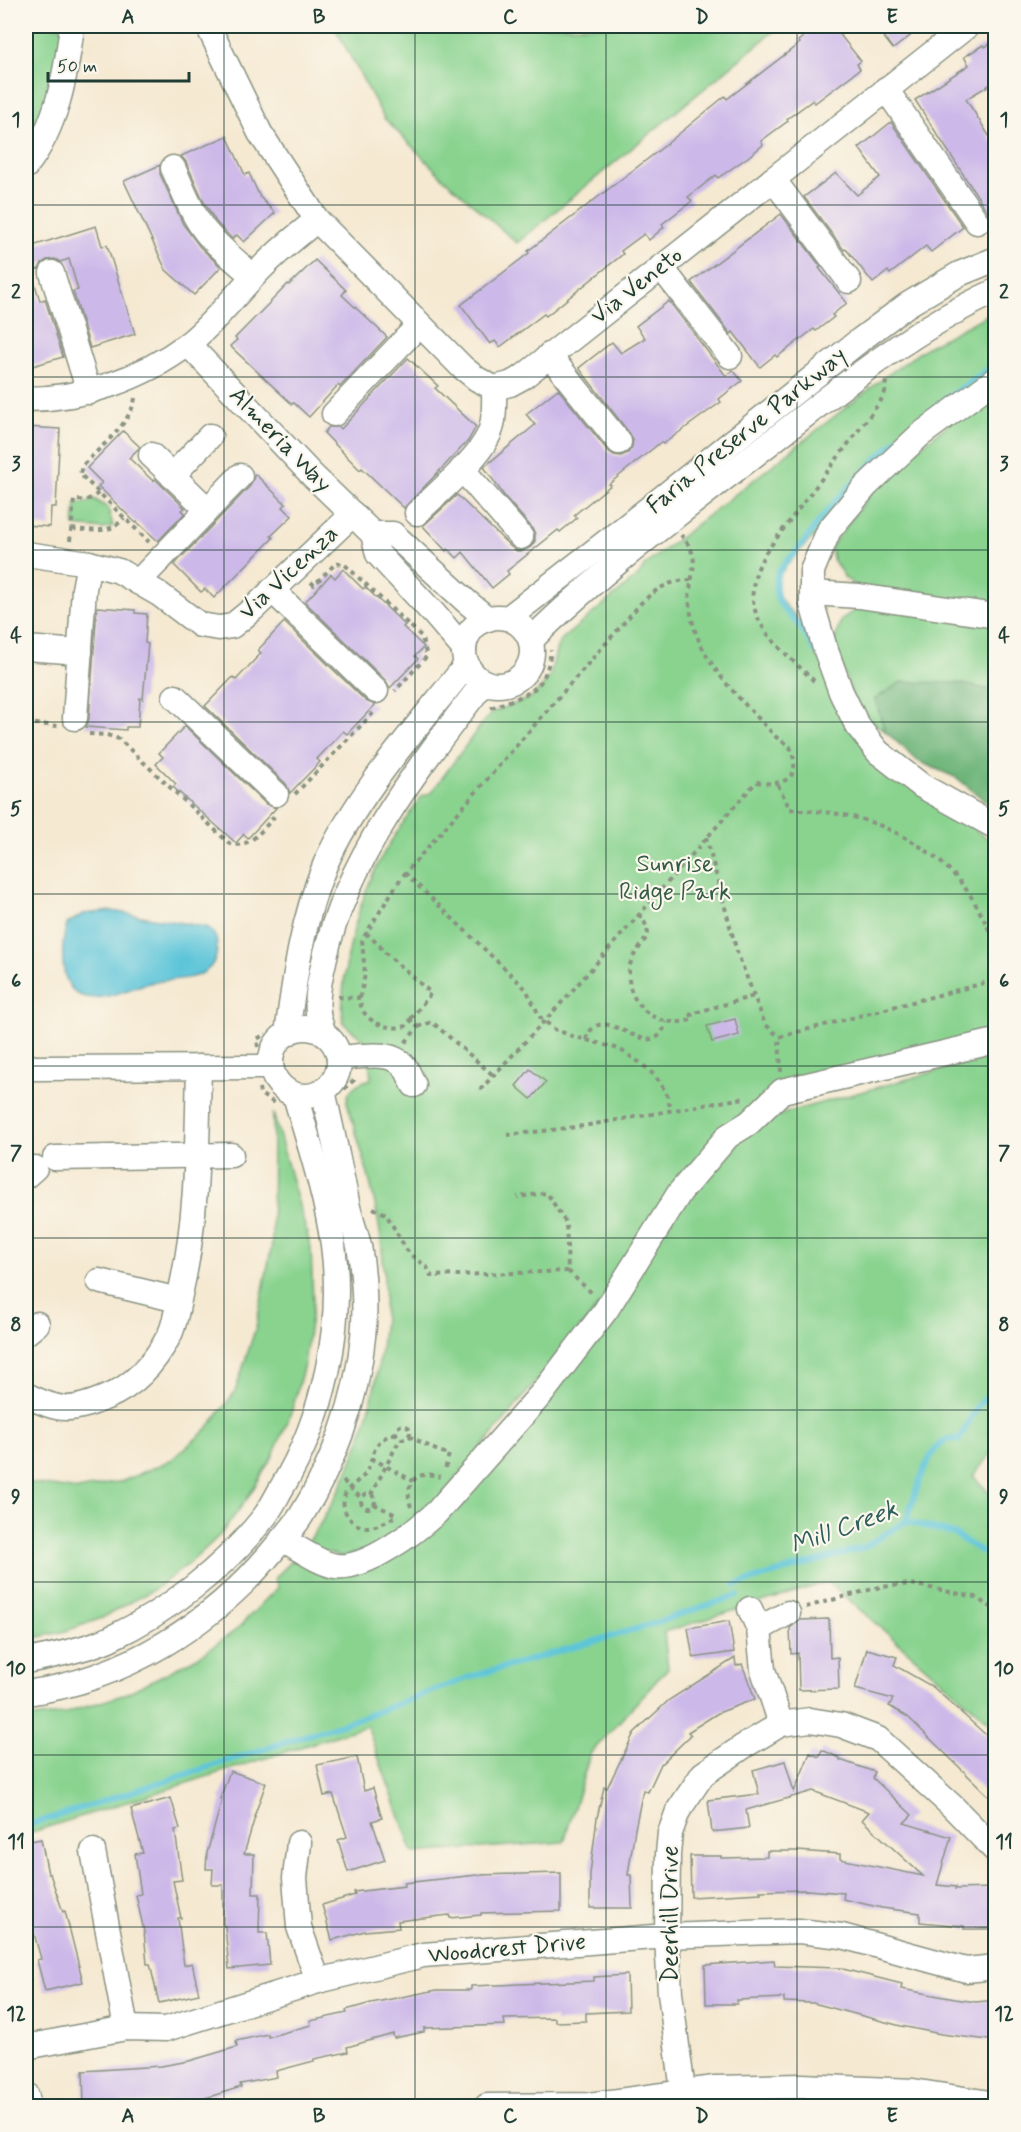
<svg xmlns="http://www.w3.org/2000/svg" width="1021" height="2132" viewBox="0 0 1021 2132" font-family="Mynerve,sans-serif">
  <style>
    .green { fill: #89d38f; stroke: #548862; stroke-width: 1.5 }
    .forest { fill: #6eb57a; stroke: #467957; stroke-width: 1.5 }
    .water { fill: #5dc5d9; stroke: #3e8186; stroke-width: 1.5 }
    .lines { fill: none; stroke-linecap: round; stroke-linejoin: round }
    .stream { stroke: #5dc5d9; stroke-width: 6 }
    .building { fill: #cdb9e9 }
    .minor-casing { stroke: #8a9383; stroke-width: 27 }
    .path { stroke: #8a9383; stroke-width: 4; stroke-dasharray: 4.5 4.5; stroke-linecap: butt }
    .minor { stroke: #fff; stroke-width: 24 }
    .grid { fill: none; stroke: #1f3d34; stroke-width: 1.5; stroke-opacity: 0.55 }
    .labels { text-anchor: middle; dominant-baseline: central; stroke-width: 4.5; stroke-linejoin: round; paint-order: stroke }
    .street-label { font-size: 24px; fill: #1f3d34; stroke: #fbf7ec }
    .park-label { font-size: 24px; fill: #345b46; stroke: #fbf7ec }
    .water-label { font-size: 26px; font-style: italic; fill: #2e5f5d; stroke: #fbf7ec }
    .neatline { fill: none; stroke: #1f3d34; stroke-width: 2 }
    .grid-label { font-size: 20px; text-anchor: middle; font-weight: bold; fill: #1f3d34 }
  </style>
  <rect width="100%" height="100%" fill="#fbf7ec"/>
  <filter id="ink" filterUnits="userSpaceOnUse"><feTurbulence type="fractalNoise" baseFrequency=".0167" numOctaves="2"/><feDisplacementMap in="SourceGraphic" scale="12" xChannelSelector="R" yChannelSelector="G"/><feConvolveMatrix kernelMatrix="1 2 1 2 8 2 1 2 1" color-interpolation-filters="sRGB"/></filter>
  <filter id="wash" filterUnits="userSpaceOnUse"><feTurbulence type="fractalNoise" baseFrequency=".008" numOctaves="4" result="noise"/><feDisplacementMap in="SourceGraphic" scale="24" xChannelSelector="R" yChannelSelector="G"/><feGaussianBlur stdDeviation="1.35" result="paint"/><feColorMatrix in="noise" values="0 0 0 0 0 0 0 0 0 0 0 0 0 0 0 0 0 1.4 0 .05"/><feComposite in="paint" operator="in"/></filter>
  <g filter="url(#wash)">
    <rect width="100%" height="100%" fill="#f5e9d2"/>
    <g class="green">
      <polygon points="26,26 80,26 44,153 26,182"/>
      <polygon points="334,26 780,26 517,243 442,177 384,118"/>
      <path d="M995 311V370C966 396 779 559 777 581 775 599 787 607 798 619 803 624 807 631 811 637L903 779 995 844V1030L775 1086 605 1298 421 1521 352 1559 305 1547C366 1461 393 1352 382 1248 377 1198 361 1150 347 1102 347 1088 359 1082 371 1079L367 1043 343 1023C339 974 358 900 381 858 393 836 408 816 422 796L429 794 434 789 483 722 493 712 530 698 543 686 550 675 557 647 562 639 639 575 645 565 886 376 927 347Z"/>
      <polygon points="995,386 995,691 957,683 875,699 885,731 868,719 851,693 834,643 841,620 861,605 856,586 845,578 833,559 831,547 881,479"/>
      <polygon points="94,499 108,508 113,526 104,529 74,526 76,503 85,503"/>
      <polygon points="995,1055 995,1448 973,1476 995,1499 995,1727 828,1582 664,1632 668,1668 590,1754 564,1842 413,1853 367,1726 26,1834 26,1719 63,1714 123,1695 175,1669 201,1655 236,1630 278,1587 274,1579 297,1556 316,1564 426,1532 689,1191 751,1127 788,1112"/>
      <polygon points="273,1113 311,1248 313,1303 304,1364 292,1410 273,1456 247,1499 220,1535 191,1562 155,1589 102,1618 66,1631 26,1640 26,1482 78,1490 123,1481 171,1460 206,1430 235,1392 256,1327 272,1244"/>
    </g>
    <polygon class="forest" points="901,682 957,683 995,691 995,809 957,778 918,761 885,731 875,699"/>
    <path class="water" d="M112 911 200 926C203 927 207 927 209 929 222 938 218 962 207 970 193 982 166 978 149 983 129 988 106 1001 86 997 57 992 61 944 67 924L83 914Z"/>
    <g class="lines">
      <g class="stream">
        <path d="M815 651C810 642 804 632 798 624 785 610 774 604 776 581 777 568 791 558 799 548 810 535 819 521 830 508 878 453 934 404 996 364"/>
        <path d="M906 1521C914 1499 926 1449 947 1439L959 1440 977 1407 996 1387"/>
        <polyline points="735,1585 865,1547 906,1521 954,1534 996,1561"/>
        <polyline points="467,1678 643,1627 738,1595"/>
        <polyline points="26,1826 360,1718 465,1679"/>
      </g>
    </g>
    <g id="blocks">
      <g class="building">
        <polygon points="828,26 833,26 861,61 857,64 860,69 815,103 813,100 787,119 788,121 761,141 763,145 748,157 718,178 716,175 688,197 692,201 662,224 664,227 649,240 644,234 621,251 623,254 546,316 544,314 500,347 495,341 490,344 461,305 529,253 528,251 658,151 725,96 727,99 800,43 798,41 815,27 819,32"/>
        <polygon points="875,26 902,26 910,36 893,49"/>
        <polygon points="996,40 996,81 966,99 996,147 996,229 989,214 915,100 969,65 964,57 983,45 985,47"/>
        <polygon points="891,122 963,227 931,252 926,246 890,274 888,271 873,283 846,249 844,250 804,197 836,173 857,195 880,177 859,148"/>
        <polygon points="227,136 245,175 249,173 260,197 275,213 244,242 237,235 232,239 216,222 204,202 186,162 181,156"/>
        <polygon points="160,165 160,174 183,224 200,247 221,267 194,295 166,270 124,181"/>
        <polygon points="781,214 821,267 819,268 847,303 832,315 834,317 816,331 814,329 777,357 775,355 760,367 733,332 731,334 691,282"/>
        <polygon points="96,226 102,246 107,245 135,334 90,348 73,291 78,290 69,259 60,262 55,259 47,260 42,263 39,269 31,271 40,301 45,299 63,357 26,368 26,248"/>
        <polygon points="315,260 346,290 342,295 387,337 340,387 338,385 309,417 294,403 292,404 230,346 237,340 235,338 288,284 289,285"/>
        <polygon points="669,301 726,376 733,370 742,381 719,399 721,402 703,415 663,444 661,442 609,484 611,485 574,515 577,518 560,532 558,530 507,571 509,574 492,588 463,552 457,558 448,549 446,551 423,526 457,495 511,547 517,551 523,551 531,547 535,541 535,534 532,528 505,497 484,467 535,425 526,414 558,389 608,451 614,455 621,456 628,453 632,447 633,440 630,434 579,368 612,342 621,353 645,338 636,326"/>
        <polygon points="408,358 438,386 435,388 476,427 468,441 404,508 362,468 360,470 324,433 329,427 339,427 341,429"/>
        <polygon points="26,427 60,429 56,507 51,507 50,527 26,525"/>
        <polygon points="123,431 140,447 129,458 153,481 155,479 185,508 182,510 185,513 158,541 137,522 136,523 98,486 102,483 87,468"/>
        <polygon points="255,474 286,504 283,507 292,516 271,536 273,538 214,598 205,589 201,592 174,565 250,486"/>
        <polygon points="343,569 363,589 365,587 382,603 405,625 403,627 424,647 415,656 418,659 390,688 386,681 305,602 331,574 335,578"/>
        <polygon points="97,607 135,610 135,613 147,614 145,643 148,644 143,699 140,698 138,727 126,727 126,730 86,727 89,719"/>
        <polygon points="284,622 366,701 375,705 347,734 343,731 331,744 317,759 320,762 290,793 286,784 205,706 233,677 236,680 261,653 258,650"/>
        <polygon points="185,726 266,804 276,808 248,838 244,834 236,843 173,787 176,784 156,764 163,757 159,753"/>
        <polygon points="735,1019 739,1035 712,1042 707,1026"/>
        <polygon points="530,1069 546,1082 531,1099 516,1086"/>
        <polygon points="829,1619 830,1658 838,1657 839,1689 799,1690 798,1653 791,1654 790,1628 800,1620"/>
        <polygon points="729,1621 734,1652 693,1658 688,1628"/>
        <polygon points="867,1649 897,1657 894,1665 933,1687 996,1744 996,1803 908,1717 889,1706 893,1699 855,1689"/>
        <polygon points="735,1658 736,1666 742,1664 755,1699 718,1713 688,1732 691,1735 661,1764 648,1792 643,1790 635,1829 628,1875 631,1875 632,1908 590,1908 590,1874 597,1818 604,1787 607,1788 634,1733 669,1700"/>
        <polygon points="822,1750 840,1758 840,1760 875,1772 873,1778 912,1815 904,1823 951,1837 937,1885 956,1887 955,1889 996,1888 996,1929 964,1929 964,1926 920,1922 920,1913 882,1908 843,1899 844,1893 807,1890 760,1891 761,1893 691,1897 690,1856 721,1856 721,1858 767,1857 767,1851 797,1851 840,1854 840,1859 923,1876 862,1820 869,1812 813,1791 746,1810 749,1828 712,1832 708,1800 759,1794 753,1770 785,1761 794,1792 810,1753 819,1757"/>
        <polygon points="357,1757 364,1791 373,1788 382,1818 372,1821 385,1860 348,1872 338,1840 347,1837 333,1794 324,1796 317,1765"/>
        <polygon points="230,1771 266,1783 254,1817 255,1817 244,1854 254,1854 253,1894 260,1894 259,1933 267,1933 270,1965 229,1969 225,1926 223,1926 223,1885 212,1885 213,1869 206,1869 207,1853 222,1800 220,1799"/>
        <polygon points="171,1798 180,1829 175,1830 182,1880 173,1881 181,1918 178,1918 184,1965 192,1963 199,1994 159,2003 150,1964 147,1964 144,1931 136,1895 141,1894 135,1854 143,1853 131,1809"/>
        <polygon points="41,1839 48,1874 50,1874 63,1912 65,1911 83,1982 45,1991 37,1960 41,1959 29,1915 26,1917 26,1842"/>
        <polygon points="561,1873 561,1911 481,1913 481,1915 450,1918 449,1915 398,1921 399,1928 365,1931 332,1940 322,1905 355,1895 354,1892 405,1886 404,1883 477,1875"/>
        <polygon points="774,1960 775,1966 839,1968 902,1984 901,1989 955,1999 976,2002 996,2000 996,2041 941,2034 901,2026 813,2003 784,2002 784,1998 737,2000 737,2004 706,2004 705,1965"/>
        <polygon points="627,1975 628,2011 586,2013 586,2021 555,2022 555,2018 504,2019 505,2025 424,2028 424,2032 394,2038 393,2034 347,2047 348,2052 314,2059 314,2061 276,2071 277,2077 240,2084 241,2087 199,2100 169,2105 168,2102 116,2104 116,2106 84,2106 83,2071 161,2066 189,2061 237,2047 236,2041 268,2034 268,2037 311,2025 310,2021 347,2013 346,2010 371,2003 437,1990 471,1990 471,1986 594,1981 594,1977"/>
      </g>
    </g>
  </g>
  <g filter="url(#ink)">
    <use href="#blocks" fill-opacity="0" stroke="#8a9383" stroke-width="1.5"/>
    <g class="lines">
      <defs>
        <g id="minor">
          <polyline points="208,26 260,133 317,220 462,367 477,379 494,388 510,384 523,377 967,26"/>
          <polyline points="886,89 977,222"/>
          <path d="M26 166C57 127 66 74 72 26"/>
          <path d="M173 168C183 189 191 213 205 231 219 248 237 262 253 276"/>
          <polyline points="773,179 849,281"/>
          <polyline points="661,267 730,356"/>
          <polyline points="52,273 89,392"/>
          <polyline points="188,344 312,475 373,534 378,554 435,615 464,649"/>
          <polyline points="549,355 619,442"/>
          <polyline points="996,379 920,435 866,486 829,530 812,571 812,604 824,645 841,692 857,725 878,752 922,786 996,827"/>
          <path d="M26 399C83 399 141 379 188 344 212 325 231 300 252 278 272 256 294 238 317 220"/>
          <polyline points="334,414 419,325"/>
          <polyline points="151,455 207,509"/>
          <polyline points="462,469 521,537"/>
          <polyline points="172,476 210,436"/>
          <path d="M417 513C438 492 487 453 492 425 495 413 494 400 494 388"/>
          <polyline points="373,534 393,534 467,602 488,619"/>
          <polyline points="26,554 89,563 119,571 159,594 200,625 219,628 232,626 253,609 353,514"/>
          <polyline points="138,582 240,476"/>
          <polyline points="272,590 376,691"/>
          <polyline points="812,593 859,596 996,616"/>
          <circle cx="498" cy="651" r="34"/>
          <polyline points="508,618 623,529 860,340 907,305 959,274 996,259"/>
          <path d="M531 640C598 574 673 518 748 460 827 399 904 333 996 291"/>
          <polyline points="26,648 80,652"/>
          <polyline points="175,697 276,794"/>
          <polyline points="75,718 84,589 89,563"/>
          <circle cx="305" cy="1062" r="34"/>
          <path d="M287 1034C295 975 302 921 325 865 356 794 419 725 467 664"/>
          <path d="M324 1034C322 1027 318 1019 318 1012 316 994 321 974 325 957 348 855 421 764 484 682"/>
          <path d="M339 1058C359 1057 391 1049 405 1067 408 1072 411 1079 414 1085"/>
          <polyline points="26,1065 33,1068 271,1067"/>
          <polyline points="55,1158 231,1155"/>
          <polyline points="26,1176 35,1168"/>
          <polyline points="99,1281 178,1300"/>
          <polyline points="26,1333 37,1324"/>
          <path d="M26 1395C61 1412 71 1412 107 1397 136 1385 156 1361 170 1334 176 1321 178 1303 181 1290 198 1216 197 1142 199 1067"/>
          <path d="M282 1539C297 1547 320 1564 336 1566 366 1570 416 1531 437 1512L544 1391 606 1310 680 1192 728 1136 749 1123 782 1091 996 1041"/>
          <polyline points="750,1609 759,1629 763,1670 781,1724"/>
          <polyline points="759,1629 788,1613"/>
          <path d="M26 1661C53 1656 83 1650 109 1639 169 1611 224 1568 265 1516 271 1508 276 1498 281 1489 324 1418 344 1327 333 1245 326 1194 309 1144 295 1095"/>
          <path d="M26 1693C124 1680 213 1624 275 1548 284 1538 294 1527 301 1516 334 1463 357 1400 363 1337 366 1311 364 1273 359 1246 356 1233 351 1220 348 1207 340 1168 332 1130 323 1091"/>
          <polyline points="299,1843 295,1878 299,1927 318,1981"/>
          <polyline points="93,1851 126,2028"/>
          <polyline points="26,2047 126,2028 166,2029 318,1981 423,1955 667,1936 799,1931 842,1936 966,1970 996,1967"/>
          <polyline points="26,2094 29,2106"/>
          <polyline points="487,2106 589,2105 715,2088 801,2086 913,2091 996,2104"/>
          <polyline points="685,2106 670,1993 667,1937 668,1854 670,1833 678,1811 703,1774 744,1746 781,1724 810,1720 841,1725 878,1739 953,1807 996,1851"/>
        </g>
      </defs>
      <use href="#minor" class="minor-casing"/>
      <g class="path">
        <path d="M135 398C131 424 100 447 82 466L80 474 149 542"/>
        <path d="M72 529C91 530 110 535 124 518"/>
        <path d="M70 541 74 500C84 501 91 500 98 493"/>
        <polyline points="311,582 314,585 335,564 343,563 421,636 427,656 395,691"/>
        <path d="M814 681C774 641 730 614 766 552L880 402 885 392 886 379"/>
        <path d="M491 708C527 693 545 695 551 650"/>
        <polyline points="26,723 58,726"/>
        <path d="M89 734 107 735 119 739 230 844C251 849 263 828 276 815"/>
        <path d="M778 785 790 809C811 811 833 812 853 817 899 828 947 858 972 898 981 913 988 928 996 943"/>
        <polyline points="295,794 375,711"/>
        <polyline points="706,837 737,952 765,1024 779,1037"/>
        <polyline points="405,873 526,989 540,1017 554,1029 572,1036 619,1049 642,1064 655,1076 666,1092 671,1110"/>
        <path d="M639 914 645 923 648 933C644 945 633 952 630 965 622 1003 658 1032 693 1019L691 1014 754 996"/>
        <polyline points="366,933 380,946 382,950 431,993 410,1020"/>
        <path d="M338 997 360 998C359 1020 387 1032 406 1026L410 1020 418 1027 405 1043"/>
        <path d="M360 998 365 974 362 940 401 878 641 603C656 589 670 580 691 580"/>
        <polyline points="418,1027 432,1022 494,1076"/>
        <path d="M586 1040C601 993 653 1072 666 1022"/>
        <polyline points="258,1047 257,1039 266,1034"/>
        <polyline points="781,1072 779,1037 996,980"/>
        <polyline points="259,1088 260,1094 276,1104"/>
        <polyline points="344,1089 354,1080 354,1077"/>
        <path d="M480 1090 564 1000 756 782C785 787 803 778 790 747L776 737C746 704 707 671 694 627 691 616 688 602 690 590 693 565 700 557 681 535"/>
        <polyline points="507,1135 577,1127 744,1098"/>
        <polyline points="373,1208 386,1214 406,1249 412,1256 427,1267 431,1276 568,1271 566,1223 547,1193 517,1197"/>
        <polyline points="568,1271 594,1295"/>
        <circle cx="403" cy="1432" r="7"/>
        <polyline points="409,1436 438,1451 449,1454 445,1470"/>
        <polyline points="371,1458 413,1481"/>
        <polyline points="343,1481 362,1499"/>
        <circle cx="368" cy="1501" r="7"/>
        <polyline points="371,1495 400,1439"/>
        <polyline points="374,1504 398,1516"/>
        <path d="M411 1507C403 1484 417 1468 440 1477"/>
        <path d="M394 1517C387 1521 377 1527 368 1527 352 1528 339 1510 345 1495 349 1484 362 1481 367 1471 376 1452 371 1441 396 1433"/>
        <polyline points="806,1607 880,1587 911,1584 975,1597 996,1610"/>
      </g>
      <use href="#minor" class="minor"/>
    </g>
  </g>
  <path class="grid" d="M224 26V2106M415 26V2106M606 26V2106M797 26V2106M26 205H996M26 377H996M26 550H996M26 722H996M26 894H996M26 1066H996M26 1238H996M26 1410H996M26 1582H996M26 1755H996M26 1927H996"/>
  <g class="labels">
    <g class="street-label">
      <text transform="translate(637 286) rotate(-38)">Via Veneto</text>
      <text transform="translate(747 431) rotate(-39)">Faria Preserve Parkway</text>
      <text transform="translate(280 440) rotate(46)">Almeria Way</text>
      <text transform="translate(289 573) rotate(-43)">Via Vicenza</text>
      <text transform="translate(670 1914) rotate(-90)">Deerhill Drive</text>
      <text transform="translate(507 1949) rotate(-5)">Woodcrest Drive</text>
    </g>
    <g class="park-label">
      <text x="675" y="864">Sunrise<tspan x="675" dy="28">Ridge Park</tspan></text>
    </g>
    <g class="water-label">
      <text transform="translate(844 1528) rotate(-20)">Mill Creek</text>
    </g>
  </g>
  <rect width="1021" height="2132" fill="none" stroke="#fbf7ec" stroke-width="66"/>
  <path d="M48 72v9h141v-9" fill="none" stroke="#1f3d34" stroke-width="3"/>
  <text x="57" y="72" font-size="18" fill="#1f3d34" stroke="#fbf7ec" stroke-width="4.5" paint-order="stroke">50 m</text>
  <rect x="33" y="33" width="955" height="2066" class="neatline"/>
  <g class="grid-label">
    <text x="128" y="23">A</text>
    <text x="319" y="23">B</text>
    <text x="510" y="23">C</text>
    <text x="702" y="23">D</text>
    <text x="892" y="23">E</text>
    <text x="16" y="126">1</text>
    <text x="1004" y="126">1</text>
    <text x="16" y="298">2</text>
    <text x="1004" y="298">2</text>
    <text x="16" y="470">3</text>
    <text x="1004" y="470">3</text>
    <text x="16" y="642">4</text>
    <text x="1004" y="642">4</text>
    <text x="16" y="815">5</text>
    <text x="1004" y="815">5</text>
    <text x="16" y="987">6</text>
    <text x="1004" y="987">6</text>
    <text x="16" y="1159">7</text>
    <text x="1004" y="1159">7</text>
    <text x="16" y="1331">8</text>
    <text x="1004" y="1331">8</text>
    <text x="16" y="1503">9</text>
    <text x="1004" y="1503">9</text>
    <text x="16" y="1675">10</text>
    <text x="1004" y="1675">10</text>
    <text x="16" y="1848">11</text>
    <text x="1004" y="1848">11</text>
    <text x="16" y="2020">12</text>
    <text x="1004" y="2020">12</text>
    <text x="128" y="2122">A</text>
    <text x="319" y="2122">B</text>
    <text x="510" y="2122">C</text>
    <text x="702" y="2122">D</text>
    <text x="892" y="2122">E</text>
  </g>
</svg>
